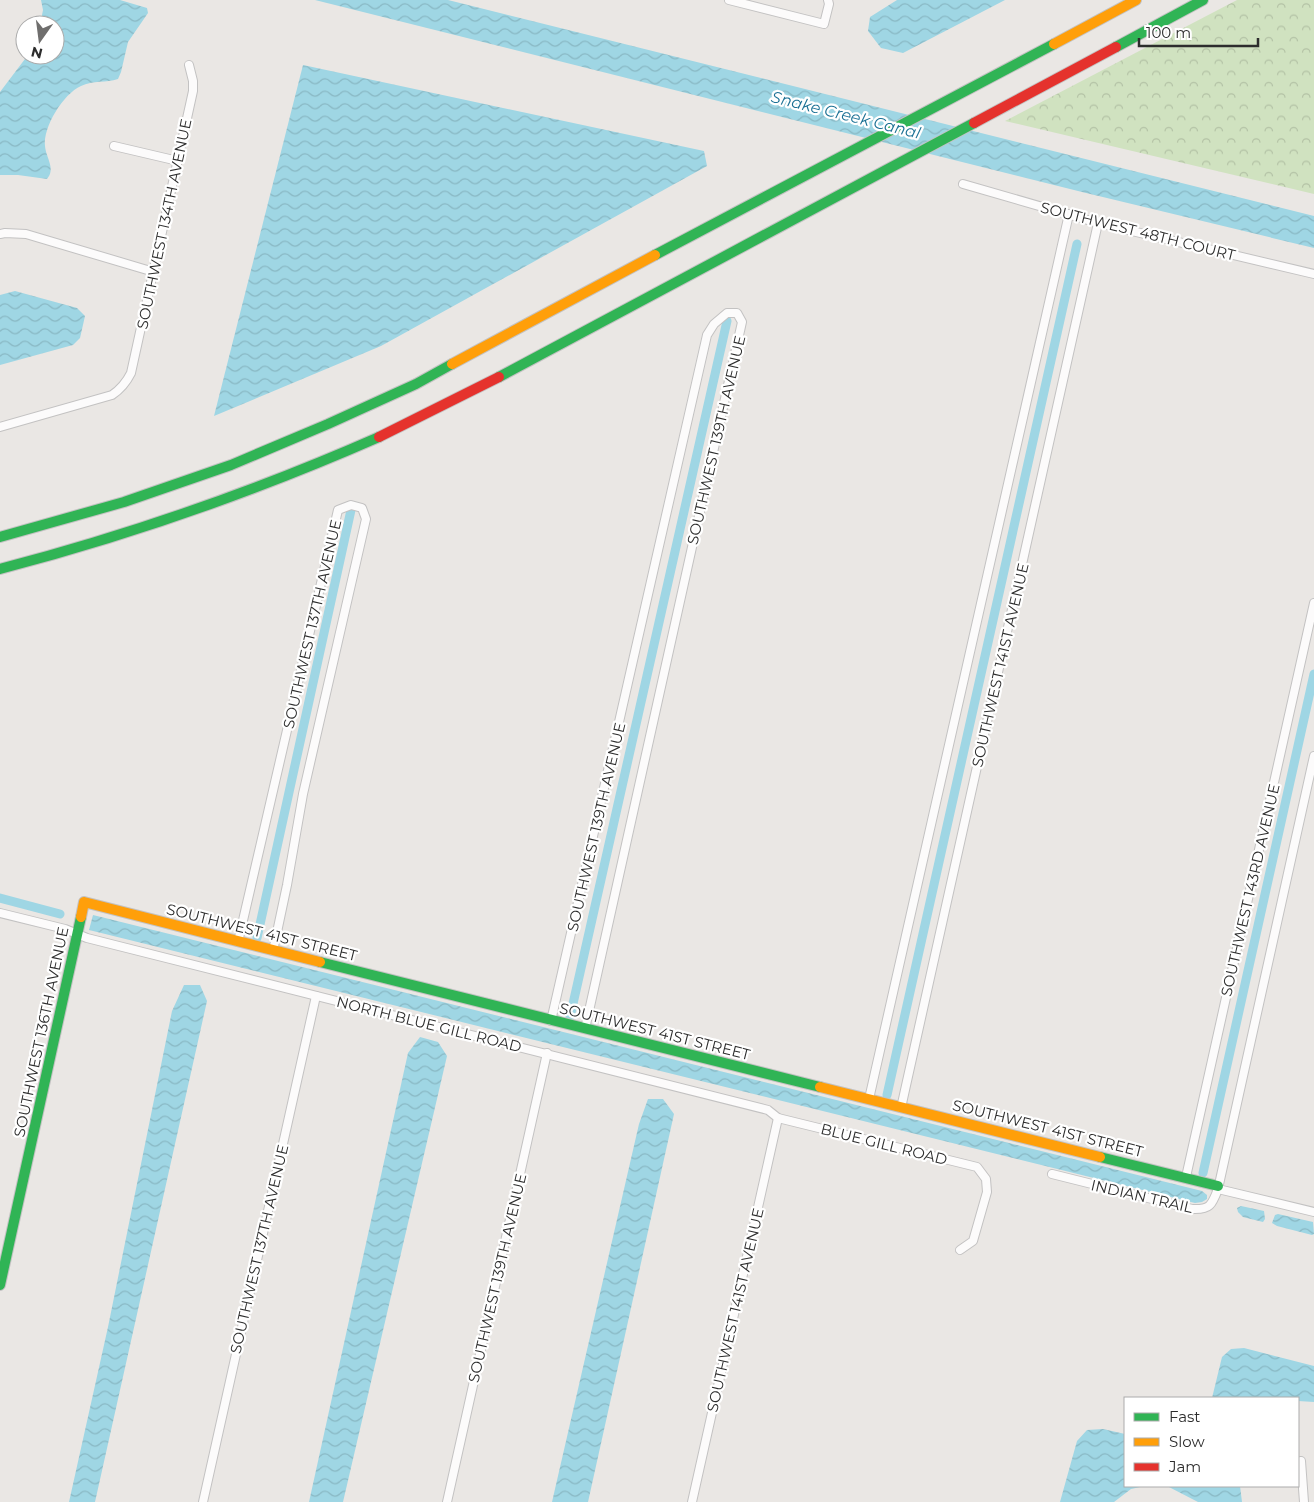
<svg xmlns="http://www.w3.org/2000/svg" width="1314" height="1502" viewBox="0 0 1314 1502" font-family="Montserrat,sans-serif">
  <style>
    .forest { fill: url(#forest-crowns) }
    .water { fill: url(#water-waves) }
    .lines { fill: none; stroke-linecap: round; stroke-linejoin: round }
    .canal { stroke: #9fd6e4; stroke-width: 9 }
    .street-casing { stroke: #c3c2c2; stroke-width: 10 }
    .fast-casing { stroke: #c3c2c2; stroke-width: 12 }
    .slow-casing { stroke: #c3c2c2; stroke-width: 12 }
    .jam-casing { stroke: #c3c2c2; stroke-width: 12 }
    .street { stroke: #fcfbfb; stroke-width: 8 }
    .fast { stroke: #30b455; stroke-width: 10 }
    .slow { stroke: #ff9f0a; stroke-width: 10 }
    .jam { stroke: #e5322d; stroke-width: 10 }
    .labels { text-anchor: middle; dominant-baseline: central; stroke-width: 4.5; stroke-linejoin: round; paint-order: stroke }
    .street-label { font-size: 15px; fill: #2d2d2d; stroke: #fff }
    .water-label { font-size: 16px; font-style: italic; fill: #1a7094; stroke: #fff }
  </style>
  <defs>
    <pattern id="forest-crowns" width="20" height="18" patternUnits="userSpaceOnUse" patternTransform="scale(1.25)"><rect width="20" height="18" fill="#d0e2c0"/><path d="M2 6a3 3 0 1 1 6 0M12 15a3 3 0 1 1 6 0" fill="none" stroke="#b3c2a5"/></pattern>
    <pattern id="water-waves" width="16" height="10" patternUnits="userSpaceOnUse" patternTransform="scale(1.25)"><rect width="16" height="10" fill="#9fd6e4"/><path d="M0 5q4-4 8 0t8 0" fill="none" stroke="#89b8c4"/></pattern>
  </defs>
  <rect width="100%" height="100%" fill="#eae7e4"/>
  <polygon class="forest" points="1237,0 1314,0 1314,194 1005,121"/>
  <g class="water">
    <path d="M41 0H120L147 8 148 13 128 42 121 72 118 79C106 83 93 80 81 86 63 94 43 127 45 146 46 158 56 169 47 179L18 175H0V92L28 55H55V25H40L43 10Z"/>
    <polygon points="315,0 448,0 1314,216 1314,248 1082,192"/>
    <polygon points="897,0 1005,0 903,53 881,48 868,31 870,17"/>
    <polygon points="303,65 704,151 707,166 381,346 214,416"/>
    <polygon points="15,291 77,308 85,316 80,338 73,345 0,365 0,295"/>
    <polygon points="93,915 1202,1191 1207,1195 1207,1199 1202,1202 1195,1203 89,930"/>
    <polygon points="184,985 200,985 207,1001 95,1502 69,1502 108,1327 172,1011"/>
    <polygon points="420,1037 438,1042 447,1056 343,1502 309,1502 408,1053"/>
    <polygon points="648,1099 663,1099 674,1114 588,1502 552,1502 639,1124"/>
    <polygon points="1241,1206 1264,1211 1265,1219 1263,1222 1243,1217 1238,1212 1237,1208"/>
    <polygon points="1278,1214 1313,1222 1314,1234 1312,1235 1277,1226 1272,1223 1275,1215"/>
    <polygon points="1244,1348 1314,1366 1314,1402 1298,1401 1298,1398 1212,1398 1222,1357 1231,1349"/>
    <polygon points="1103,1429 1125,1434 1125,1486 1145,1486 1131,1489 1114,1502 1060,1502 1077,1441 1087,1430"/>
    <polygon points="1162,1486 1240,1486 1242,1502 1198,1502 1167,1486"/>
  </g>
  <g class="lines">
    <g class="canal">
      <polyline points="0,898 60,914"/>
      <polyline points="257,938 351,510"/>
      <polyline points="570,1017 727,321"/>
      <polyline points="887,1095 1077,244"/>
      <polyline points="1203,1173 1314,674"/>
    </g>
    <defs>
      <g id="street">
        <polyline points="729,0 824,24 829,4 828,0"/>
        <polyline points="114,146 178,161"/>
        <polyline points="963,184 1098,223 1314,274"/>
        <polyline points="0,234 5,233 26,234 154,272"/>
        <path d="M0 427 112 395C121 389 126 383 131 373L193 91V81L189 65"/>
        <polyline points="0,913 65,929 87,938 768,1110 778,1118 977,1167 986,1179 987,1192 973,1241 960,1250"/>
        <polyline points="238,942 338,510 351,505 362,508 366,519 303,794 287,885 273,951"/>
        <polyline points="551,1021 707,335 714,324 727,313 737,313 742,322 585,1029"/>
        <polyline points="869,1099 1069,214"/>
        <polyline points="901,1108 1098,223"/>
        <path d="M1052 1174 1192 1209C1210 1210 1212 1205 1218 1189L1314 756"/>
        <polyline points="1186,1177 1314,603"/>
        <polyline points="1218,1189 1314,1212"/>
        <polyline points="1301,1461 1304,1502"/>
        <polyline points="203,1502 316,996"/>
        <polyline points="447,1502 547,1053"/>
        <polyline points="692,1502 778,1118"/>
      </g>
      <g id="fast">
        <polyline points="1116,47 1203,0"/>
        <polyline points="655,255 1054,44"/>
        <polyline points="499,377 974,123"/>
        <polyline points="0,537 124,502 231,465 328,424 416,384 452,364"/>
        <path d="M0 569C130 535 256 491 379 437"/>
        <polyline points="320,962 820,1087"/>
        <polyline points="1100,1157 1218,1186"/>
        <polyline points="0,1285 81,917"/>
      </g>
      <g id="slow">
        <polyline points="1054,44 1136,0"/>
        <polyline points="452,364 655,255"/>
        <polyline points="81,917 84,902 320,962"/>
        <polyline points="820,1087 1100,1157"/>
      </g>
      <g id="jam">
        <polyline points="974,123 1116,47"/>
        <polyline points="379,437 499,377"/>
      </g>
    </defs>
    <use href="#street" class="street-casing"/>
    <use href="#fast" class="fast-casing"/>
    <use href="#slow" class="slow-casing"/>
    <use href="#jam" class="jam-casing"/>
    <use href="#street" class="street"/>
    <use href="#fast" class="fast"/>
    <use href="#slow" class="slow"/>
    <use href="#jam" class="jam"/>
  </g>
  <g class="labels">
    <g class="street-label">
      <text transform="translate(164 224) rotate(-78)">SOUTHWEST 134TH AVENUE</text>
      <text transform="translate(1138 231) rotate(14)">SOUTHWEST 48TH COURT</text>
      <text transform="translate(716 440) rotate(-77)">SOUTHWEST 139TH AVENUE</text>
      <text transform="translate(312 624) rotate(-77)">SOUTHWEST 137TH AVENUE</text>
      <text transform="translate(1000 665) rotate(-77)">SOUTHWEST 141ST AVENUE</text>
      <text transform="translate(596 827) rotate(-77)">SOUTHWEST 139TH AVENUE</text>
      <text transform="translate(1250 890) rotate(-77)">SOUTHWEST 143RD AVENUE</text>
      <text transform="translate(262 932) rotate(14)">SOUTHWEST 41ST STREET</text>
      <text transform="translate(429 1024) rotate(14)">NORTH BLUE GILL ROAD</text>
      <text transform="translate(655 1031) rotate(14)">SOUTHWEST 41ST STREET</text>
      <text transform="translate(41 1032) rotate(-78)">SOUTHWEST 136TH AVENUE</text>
      <text transform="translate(1048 1128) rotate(14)">SOUTHWEST 41ST STREET</text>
      <text transform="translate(884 1144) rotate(14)">BLUE GILL ROAD</text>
      <text transform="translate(1142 1196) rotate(13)">INDIAN TRAIL</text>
      <text transform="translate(259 1249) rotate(-77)">SOUTHWEST 137TH AVENUE</text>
      <text transform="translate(497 1278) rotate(-77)">SOUTHWEST 139TH AVENUE</text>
      <text transform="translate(735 1310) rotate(-77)">SOUTHWEST 141ST AVENUE</text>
    </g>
    <g class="water-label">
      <text transform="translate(846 115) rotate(14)">Snake Creek Canal</text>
    </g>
  </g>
  <rect x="1124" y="1397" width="175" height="90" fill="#ffffff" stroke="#ababab"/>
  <rect x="1134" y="1413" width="25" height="8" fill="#30b455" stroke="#ababab"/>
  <text x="1169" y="1422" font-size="15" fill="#2d2d2d">Fast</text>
  <rect x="1134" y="1438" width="25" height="8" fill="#ff9f0a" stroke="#ababab"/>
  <text x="1169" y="1447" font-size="15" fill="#2d2d2d">Slow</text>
  <rect x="1134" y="1463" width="25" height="8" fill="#e5322d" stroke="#ababab"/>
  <text x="1169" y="1472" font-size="15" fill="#2d2d2d">Jam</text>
  <g transform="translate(40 40) rotate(194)"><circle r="24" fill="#ffffff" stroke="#ababab"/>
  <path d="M0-4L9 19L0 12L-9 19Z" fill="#6f6e6d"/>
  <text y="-8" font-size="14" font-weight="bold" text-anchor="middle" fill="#2d2d2d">N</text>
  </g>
  <path d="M1139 38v8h119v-8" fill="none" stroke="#2d2d2d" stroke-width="2.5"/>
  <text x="1146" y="38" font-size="15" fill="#2d2d2d" stroke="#ffffff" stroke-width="4" paint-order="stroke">100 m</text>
</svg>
